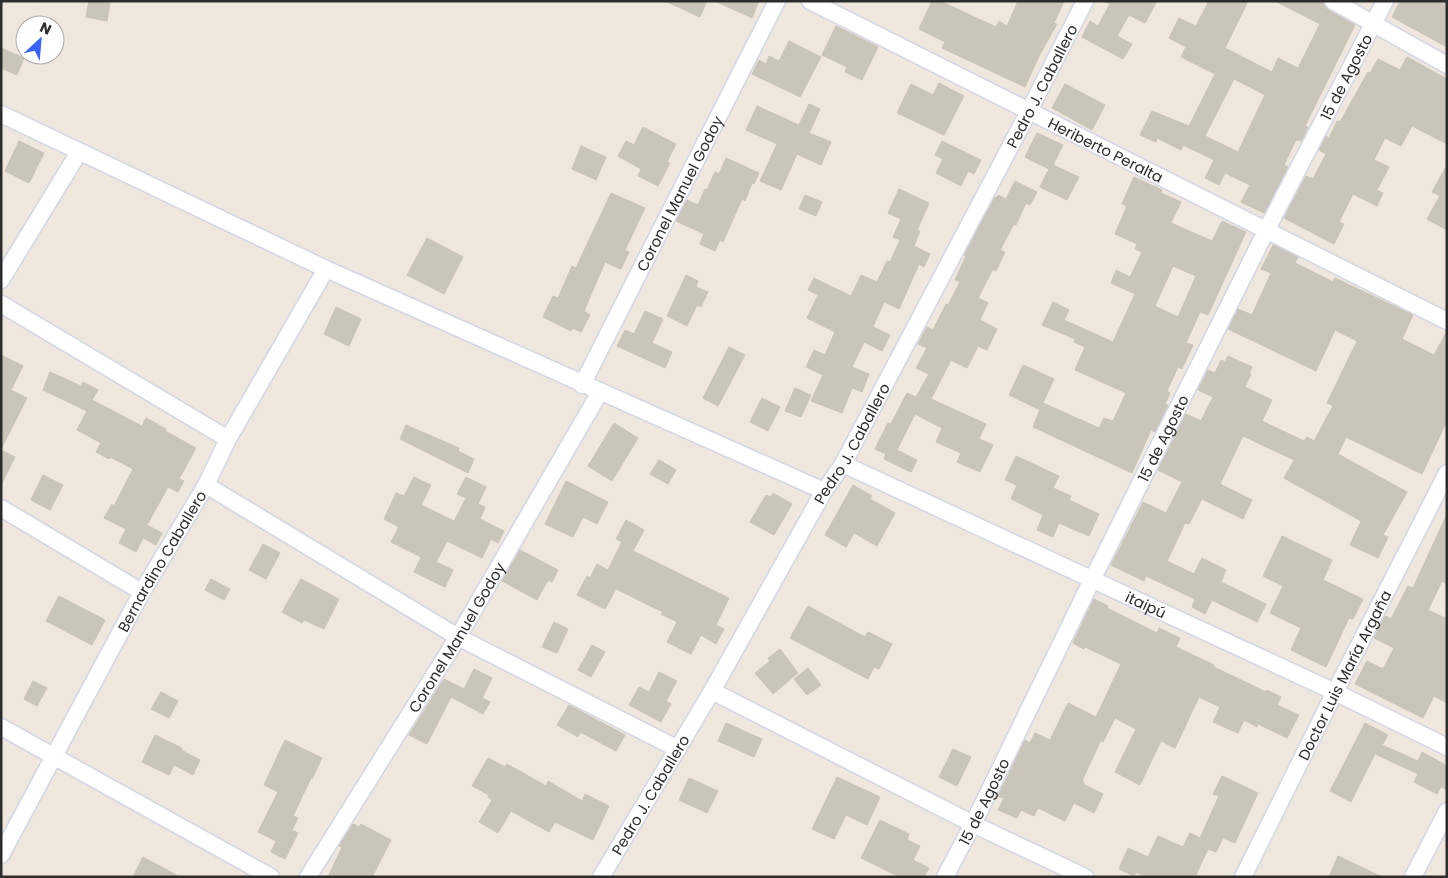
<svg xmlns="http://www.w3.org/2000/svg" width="1448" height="878" viewBox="0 0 1448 878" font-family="Poppins,sans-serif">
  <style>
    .building { fill: #c9c5bb; stroke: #cac3b6; fill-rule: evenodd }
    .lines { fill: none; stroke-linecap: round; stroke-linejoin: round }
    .street-casing { stroke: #d2d6e6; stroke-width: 19 }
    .street { stroke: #fff; stroke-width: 16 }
    .labels { text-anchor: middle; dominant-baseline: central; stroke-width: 4.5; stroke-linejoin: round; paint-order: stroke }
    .street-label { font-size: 15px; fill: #2c2c2c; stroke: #fff }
  </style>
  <rect width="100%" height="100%" fill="#efe6dd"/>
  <g class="building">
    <polygon points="89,1 110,3 107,21 86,17"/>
    <polygon points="665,1 707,1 700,17"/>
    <polygon points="715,1 759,1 752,18"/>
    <polygon points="932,1 940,1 996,27 999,21 1007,26 1018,1 1064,1 1054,23 1057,24 1040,54 1025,87 942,48 945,42 919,29"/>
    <polygon points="1104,1 1157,1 1145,23 1129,15 1117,36 1132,44 1123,59 1082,37 1090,21 1098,26 1110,4"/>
    <path d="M1209 1H1248L1225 48 1272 72 1278 58 1298 68 1320 24 1275 1H1323L1325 6 1328 10 1355 25 1305 126 1308 127 1301 141 1296 140 1284 165 1288 167 1264 213 1241 202 1250 185 1225 173 1219 185 1205 178 1214 160 1183 145 1181 150 1157 138 1156 142 1140 135 1152 111 1189 126 1215 74 1181 57 1186 47 1169 38 1179 18 1196 26ZM1234 79 1265 95 1238 152 1205 136Z"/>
    <polygon points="1400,1 1447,1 1447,47 1392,17"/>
    <polygon points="836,26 878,47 862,80 845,72 847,67 822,55"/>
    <polygon points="789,41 821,57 800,97 752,74 759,60 766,64 769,56 779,61"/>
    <polygon points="1,48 24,58 17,75 1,68"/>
    <polygon points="1407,57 1447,79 1447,144 1412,126 1401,146 1385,138 1374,160 1389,167 1377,190 1383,193 1377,206 1353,194 1339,222 1344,224 1334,244 1284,218 1306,176 1313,179 1326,154 1319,150 1326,136 1329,138 1337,121 1340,122 1368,72 1370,73 1378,59 1400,70"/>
    <polygon points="939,83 964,96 944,135 897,113 911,84 933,95"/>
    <polygon points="1065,84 1105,105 1092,130 1052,108"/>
    <polygon points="809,104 820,109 809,133 831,142 821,165 797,154 781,190 760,181 777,144 746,130 757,106 799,125"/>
    <polygon points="643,127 676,144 667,162 670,163 658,186 638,176 641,169 618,156 626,141 634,145"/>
    <polygon points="1037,133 1063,145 1053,165 1079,177 1067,200 1040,187 1049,169 1025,157"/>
    <polygon points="19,141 44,153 29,183 5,171"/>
    <polygon points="942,141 981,160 974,174 968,171 961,186 936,173 943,159 935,155"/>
    <polygon points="581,146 606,157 596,180 572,169"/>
    <polygon points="726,158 759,173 754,184 752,183 745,201 742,199 723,242 720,240 715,251 700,244 704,234 676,221 687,200 698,205 705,189 707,190 715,172 719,174"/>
    <polygon points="1447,165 1447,230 1427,219 1440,196 1432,192"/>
    <path d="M1134 177 1162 190 1161 193 1181 202 1171 223 1212 241 1222 221 1246 232 1208 315 1200 312 1186 343 1193 345 1182 369 1178 367 1167 391 1170 393 1165 404 1168 405 1155 432 1151 430 1132 473 1033 427 1041 407 1040 410 1009 395 1023 365 1054 379 1043 403 1099 428 1104 418 1113 421 1126 393 1075 370 1085 347 1074 342 1075 339 1042 325 1053 302 1069 310 1064 320 1113 342 1135 294 1111 283 1116 270 1130 277 1142 252 1135 249 1137 244 1115 234 1127 206 1122 204ZM1173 266 1196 276 1178 317 1155 306Z"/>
    <polygon points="1015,181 1037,192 1030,205 1026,203 1016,225 1014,224 1000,250 1005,252 996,271 993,269 978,298 988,303 980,320 997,329 987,350 978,346 967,368 951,360 931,399 986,424 979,439 993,445 980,472 957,462 961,453 936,442 942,428 915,414 897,450 917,460 911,472 884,459 886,454 875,449 888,423 891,424 907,393 916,397 929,374 916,368 927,348 918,344 927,327 933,330 946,304 948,305 960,282 955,280 966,256 964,255 995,197 996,198 998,195 1006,199"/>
    <polygon points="899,189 929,203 917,230 920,231 914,246 930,254 924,267 919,264 899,309 884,302 873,327 890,335 882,351 864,342 852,367 869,374 862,392 852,388 842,413 811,401 823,375 806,367 814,350 825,355 835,332 807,318 818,295 808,290 814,278 851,296 861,275 877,282 887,261 890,262 900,240 893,237 901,219 888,213"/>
    <polygon points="611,193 645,208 625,250 629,252 621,269 605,262 584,311 590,315 581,332 573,328 571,331 543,317 553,296 558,298 572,266 576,268"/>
    <polygon points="805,195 822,202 816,216 799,209"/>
    <polygon points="427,238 463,257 444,294 407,275"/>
    <polygon points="1273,245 1298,257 1295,263 1333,282 1335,278 1413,315 1402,339 1434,355 1447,331 1447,421 1422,474 1346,437 1338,454 1407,492 1383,535 1388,537 1378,558 1350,545 1361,521 1284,478 1294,460 1243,436 1220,484 1252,500 1243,519 1202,499 1189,524 1185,523 1167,561 1194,574 1202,558 1226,570 1221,582 1266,604 1257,622 1212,600 1205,614 1192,607 1195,599 1146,576 1144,581 1111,565 1143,502 1166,513 1182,482 1158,470 1186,414 1201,421 1213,397 1198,390 1208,370 1215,373 1221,360 1225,362 1228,356 1252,367 1249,373 1251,374 1245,387 1272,400 1262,421 1304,441 1307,437 1314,441 1333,406 1327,403 1357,341 1335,330 1316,371 1228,329 1238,309 1252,315 1271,273 1261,269"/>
    <polygon points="686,275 698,281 696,287 708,292 701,307 697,305 687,326 667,316"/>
    <polygon points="336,307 361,319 349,346 324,334"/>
    <polygon points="645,311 663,319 652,343 672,352 665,368 617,346 625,330 634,334"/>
    <polygon points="729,347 745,355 718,406 703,398"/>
    <polygon points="1,355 23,366 11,390 27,398 1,449"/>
    <polygon points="50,372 81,386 83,382 98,390 92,400 142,426 146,418 166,429 165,431 196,448 179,479 184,481 178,492 168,487 147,525 162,533 156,545 143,538 136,552 119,543 126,529 104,518 112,504 114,506 133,469 110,457 109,459 96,452 101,443 77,430 87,411 43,390"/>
    <polygon points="795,388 811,395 801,417 785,411"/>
    <polygon points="762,398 780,407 768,431 750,422"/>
    <polygon points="614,423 638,438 612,481 588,466"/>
    <polygon points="406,425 459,448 458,451 474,459 468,473 400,439"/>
    <polygon points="1,450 15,457 1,485"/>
    <polygon points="1016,456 1059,476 1053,488 1071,496 1069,500 1099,514 1089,536 1059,523 1053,537 1037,530 1043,515 1011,499 1017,485 1005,480"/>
    <polygon points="659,460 676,470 668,484 650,474"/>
    <polygon points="43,475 63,485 50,510 31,500"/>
    <polygon points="414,477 431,485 421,505 454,521 466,498 457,494 466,477 486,487 478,504 485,507 480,519 504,531 498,543 491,539 482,558 447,541 436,562 453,570 445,587 414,572 421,557 391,542 399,527 384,519 396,493 404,496"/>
    <polygon points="566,481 608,502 597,524 583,517 573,537 545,524"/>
    <polygon points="853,485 872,496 870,499 895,513 877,546 854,533 846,547 825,535"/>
    <polygon points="773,493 792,504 774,535 750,522 766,495 771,497"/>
    <polygon points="1447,514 1447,584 1442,581 1428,610 1447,619 1447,703 1434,696 1423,718 1355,684 1367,661 1383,669 1394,648 1374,638 1385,616 1391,619 1408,586 1413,588"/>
    <polygon points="626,520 644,530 633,551 729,598 716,625 724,629 716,644 701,635 691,654 667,642 677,622 661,614 663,612 616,589 605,609 577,595 587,576 590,578 597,564 608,570 622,542 616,539"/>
    <polygon points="1282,536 1332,560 1323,580 1363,599 1353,619 1349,618 1326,667 1291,650 1301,628 1270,613 1283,586 1263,576"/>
    <polygon points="263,544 280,553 266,579 249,570"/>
    <polygon points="520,550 558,570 552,582 548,580 537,600 502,581"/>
    <polygon points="211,579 230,589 224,600 205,590"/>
    <polygon points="301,579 339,599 324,629 304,620 302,623 282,612"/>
    <polygon points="59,596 105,620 92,645 46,621"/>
    <polygon points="1094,599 1108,606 1107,608 1157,633 1159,628 1180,638 1176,647 1214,665 1214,667 1266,692 1267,690 1281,697 1277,705 1299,715 1287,738 1258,724 1257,727 1244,720 1238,733 1213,722 1220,707 1199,697 1175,748 1161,741 1140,785 1115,772 1136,729 1115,718 1103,742 1101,740 1082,781 1084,782 1083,784 1103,794 1094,813 1074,803 1065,821 1038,808 1034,816 1021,810 1017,818 998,810 1004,798 998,796 1025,740 1030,743 1035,733 1050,740 1068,703 1096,717 1121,664 1085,647 1084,649 1073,643"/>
    <polygon points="808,606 865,637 868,632 892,644 879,669 874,667 868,679 790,638"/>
    <polygon points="554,622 568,629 557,653 542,647"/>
    <polygon points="592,645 605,652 591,677 578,670"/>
    <polygon points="780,649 798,673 773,694 755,673 770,661 768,658"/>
    <polygon points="808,668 821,685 807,695 794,679"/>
    <polygon points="474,669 492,678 482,698 490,702 483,714 451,697 427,744 409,735 444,679 464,689"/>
    <polygon points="659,672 677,681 666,701 671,704 661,722 629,705 639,687 649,692"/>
    <polygon points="33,681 47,688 37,706 24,699"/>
    <polygon points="161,692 178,701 169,718 151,709"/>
    <polygon points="569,705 625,735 616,751 580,732 578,737 557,725"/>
    <polygon points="726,723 762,739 754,757 718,741"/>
    <polygon points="1365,723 1388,735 1382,745 1418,761 1422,752 1444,764 1447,768 1447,790 1441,787 1437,794 1414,782 1418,774 1375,754 1351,802 1330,791"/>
    <polygon points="155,735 182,748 181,750 200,760 193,775 174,765 169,775 142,762"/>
    <polygon points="285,740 322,758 312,779 311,778 293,816 298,818 292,830 298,833 285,859 271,852 276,841 258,832 278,792 264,785"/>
    <polygon points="953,749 971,757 957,786 939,777"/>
    <polygon points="488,758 505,767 507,764 546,786 548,781 582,801 585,794 609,806 593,840 555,822 549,832 511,811 498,833 479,822 492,800 488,797 489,795 472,786"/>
    <polygon points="1222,776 1258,793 1235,843 1223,838 1216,852 1208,849 1195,877 1147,877 1136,872 1134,876 1119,869 1128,848 1148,857 1158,836 1183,847 1190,833 1200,838 1219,796 1213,794"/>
    <polygon points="837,777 880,797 867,825 846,815 834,839 812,829"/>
    <polygon points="689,778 718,791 707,813 679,800"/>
    <polygon points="880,820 909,834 907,840 920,846 913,860 929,868 924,877 900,877 861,858"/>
    <polygon points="353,824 359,827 361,824 391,840 372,877 328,877 342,847 339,846"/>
    <polygon points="1338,856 1382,877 1329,877"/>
    <polygon points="143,857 180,877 133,877"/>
  </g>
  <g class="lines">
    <defs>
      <g id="street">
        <path id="s1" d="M810 1 1447 321"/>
        <polyline points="1333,1 1447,65"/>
        <polyline points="1,114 326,269 824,491"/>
        <polyline points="1,280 79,152"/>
        <polyline points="1,304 228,439"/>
        <path id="s2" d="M582 385 777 1"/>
        <path id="s3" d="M843 464 1335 692 1447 747"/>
        <polyline points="206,485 458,637 678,749"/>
        <polyline points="1,508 142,592"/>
        <polyline points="712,691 973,824 1085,877"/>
        <polyline points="1,727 271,877"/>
        <path id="s4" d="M1 855 142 592 206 485 228 439 326 269"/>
        <path id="s5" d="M308 877 458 637 600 392"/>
        <path id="s6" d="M601 877 712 691 824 491 843 464 1029 111 1085 1"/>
        <path id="s7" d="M945 877 973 824 1092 580 1266 231 1385 1"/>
        <path id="s8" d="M1243 877 1335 692 1447 473"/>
        <polyline points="1413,877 1447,811"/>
      </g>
    </defs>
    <use href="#street" class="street-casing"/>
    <use href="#street" class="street"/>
  </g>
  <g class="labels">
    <g class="street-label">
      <text stroke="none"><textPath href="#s7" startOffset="895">15 de Agosto</textPath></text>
      <text stroke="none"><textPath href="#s6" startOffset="906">Pedro J. Caballero</textPath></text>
      <text stroke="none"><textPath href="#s1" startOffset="331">Heriberto Peralta</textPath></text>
      <text stroke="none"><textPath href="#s2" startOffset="215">Coronel Manuel Godoy</textPath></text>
      <text stroke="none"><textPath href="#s7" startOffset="490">15 de Agosto</textPath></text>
      <text stroke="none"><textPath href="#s6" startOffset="501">Pedro J. Caballero</textPath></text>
      <text stroke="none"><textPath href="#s4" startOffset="335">Bernardino Caballero</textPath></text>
      <text stroke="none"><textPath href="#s3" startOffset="334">itaipú</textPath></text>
      <text stroke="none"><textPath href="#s5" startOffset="282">Coronel Manuel Godoy</textPath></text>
      <text stroke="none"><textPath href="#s8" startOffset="226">Doctor Luis María Argaña</textPath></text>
      <text stroke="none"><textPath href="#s6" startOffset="96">Pedro J. Caballero</textPath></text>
      <text stroke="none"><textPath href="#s7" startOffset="85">15 de Agosto</textPath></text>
    </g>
  </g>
  <rect width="1448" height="878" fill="none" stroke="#2c2c2c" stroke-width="5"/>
  <g transform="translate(40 40) rotate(26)"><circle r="24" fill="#ffffff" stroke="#ababab"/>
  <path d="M0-4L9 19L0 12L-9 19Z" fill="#3963ff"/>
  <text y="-8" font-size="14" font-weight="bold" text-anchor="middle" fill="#2c2c2c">N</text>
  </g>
</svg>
